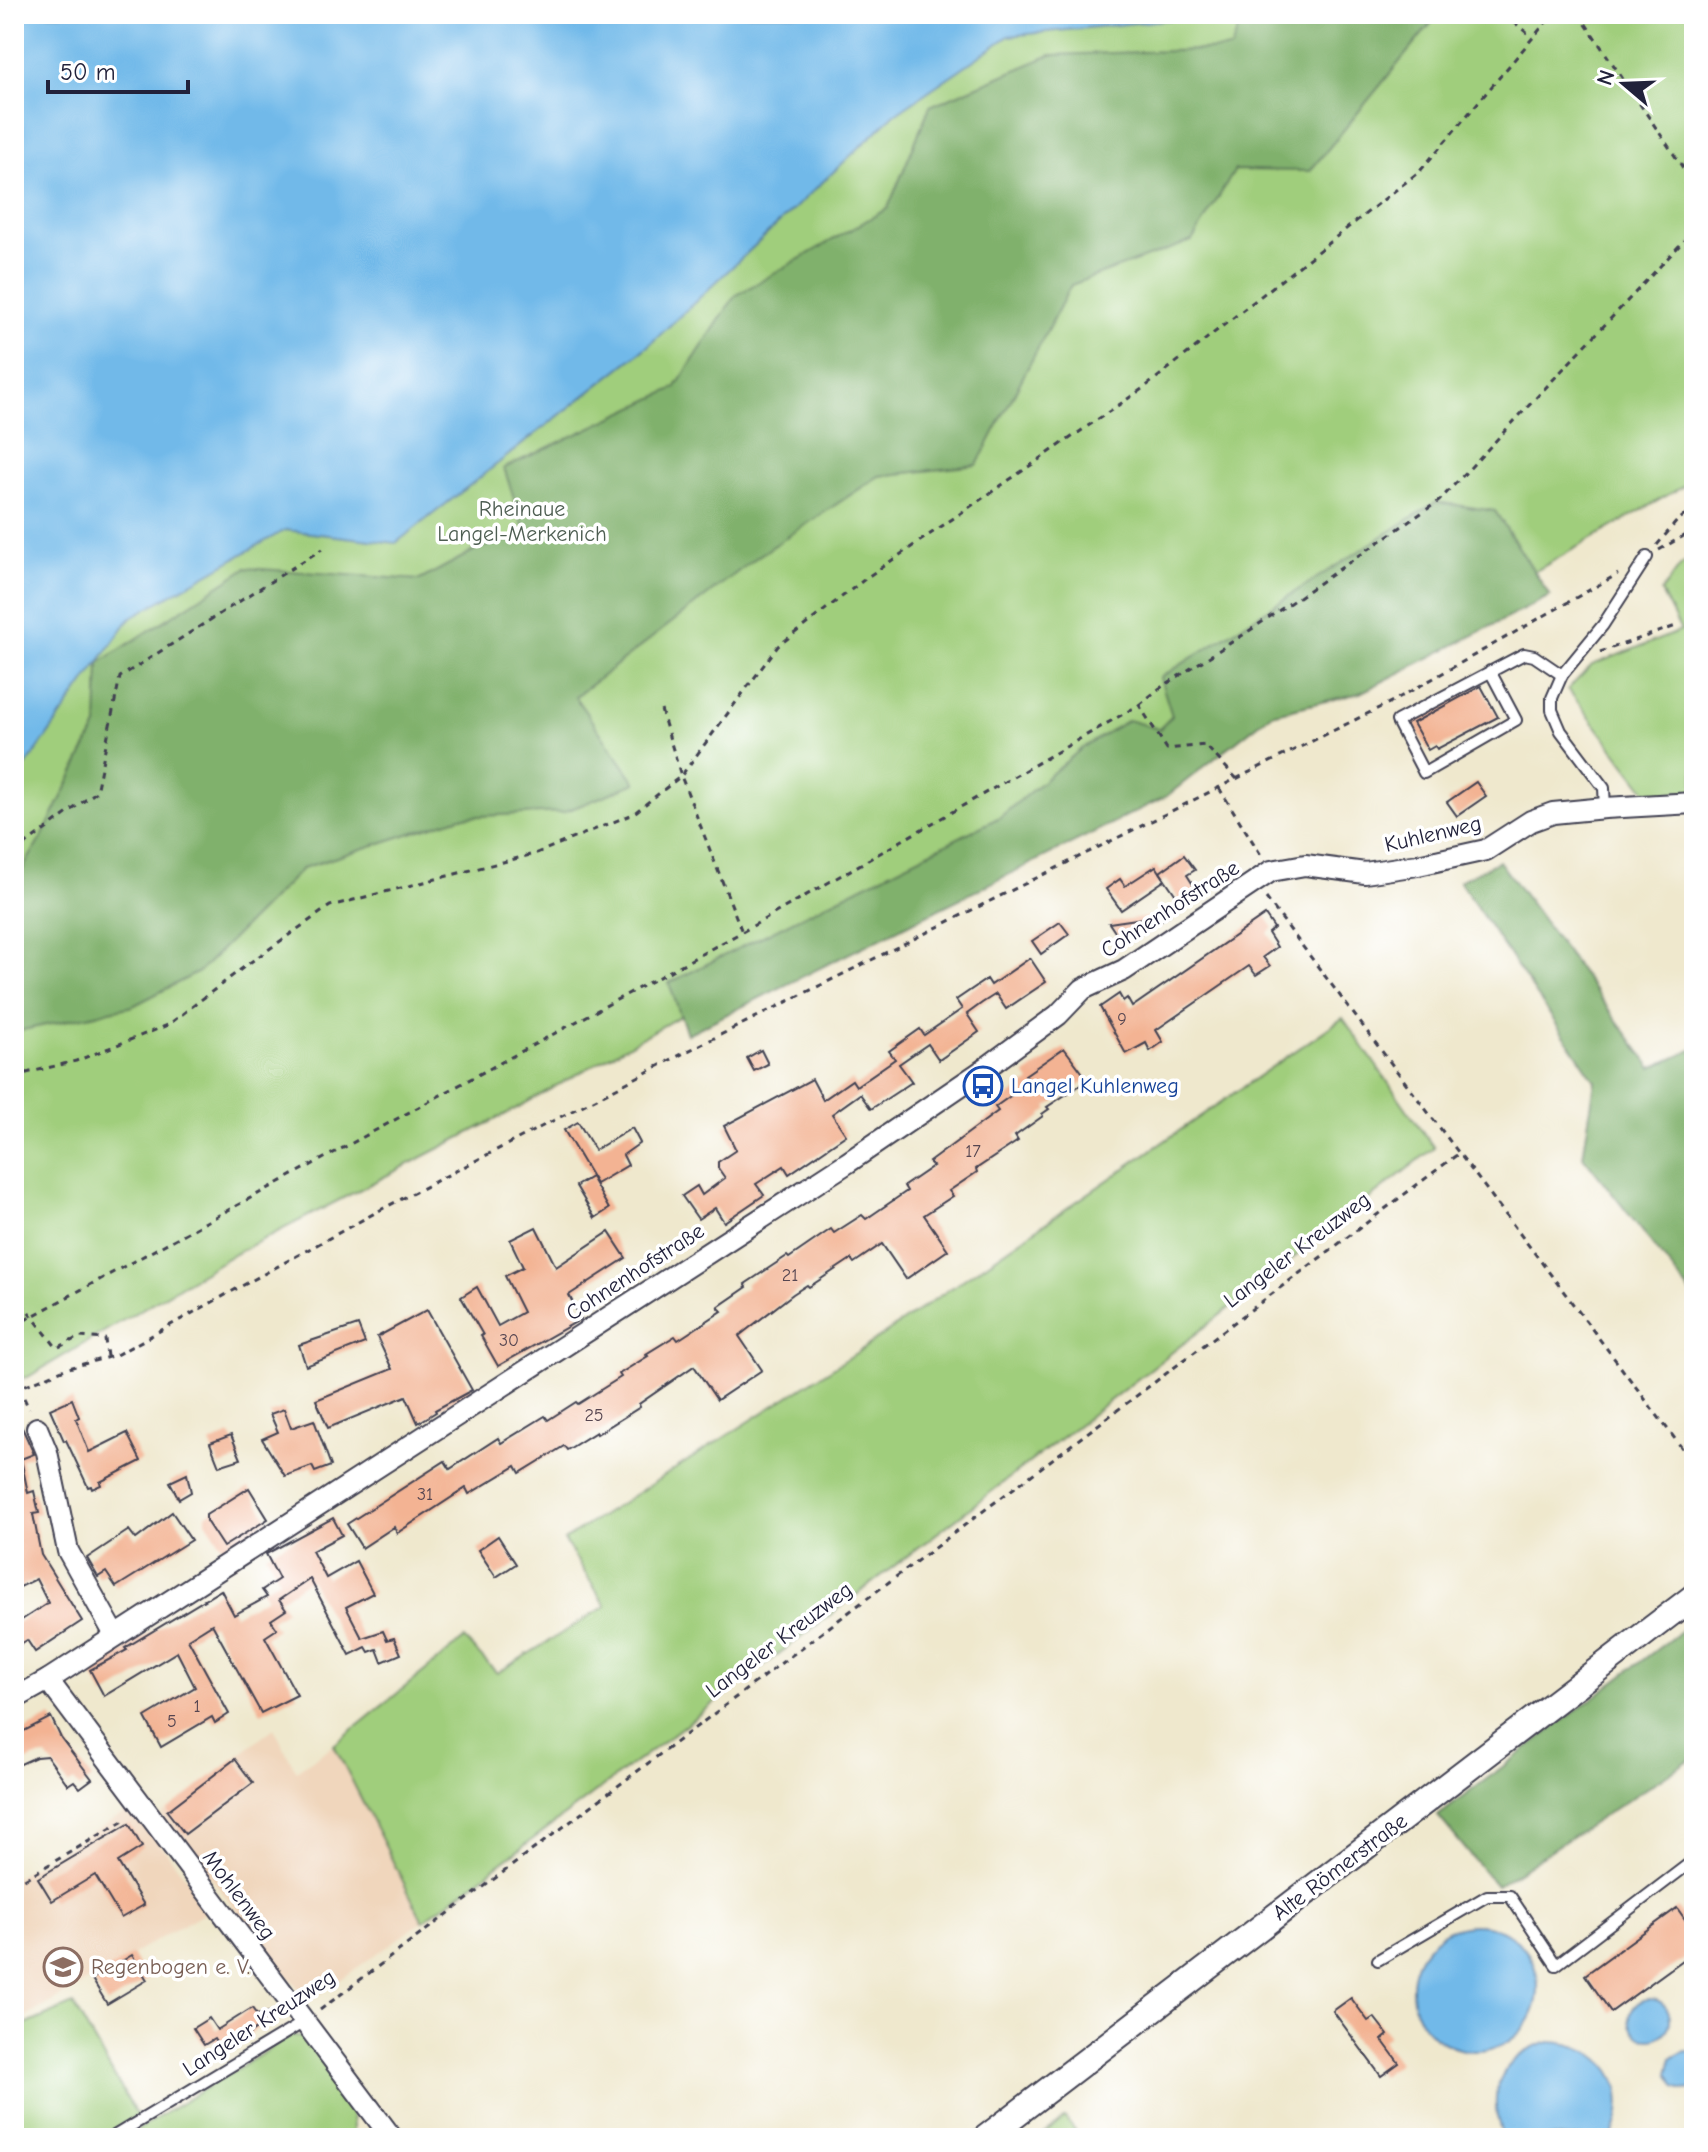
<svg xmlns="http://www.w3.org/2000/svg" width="1708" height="2152" viewBox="0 0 1708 2152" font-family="'Comic Neue',sans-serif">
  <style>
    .built { fill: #f0d6bc }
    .green { fill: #a0ce7c; stroke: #61785c; stroke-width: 2 }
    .forest { fill: #80b16c; stroke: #516a54; stroke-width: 2 }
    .water { fill: #71b9e9; stroke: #4a6e92; stroke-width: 2 }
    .building { fill: #f3b393 }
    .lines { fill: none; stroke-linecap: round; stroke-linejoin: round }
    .service-casing { stroke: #414051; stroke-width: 14 }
    .minor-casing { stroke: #414051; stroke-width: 24 }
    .tertiary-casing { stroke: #414051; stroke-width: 28 }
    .path { stroke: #414051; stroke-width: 3; stroke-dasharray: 6 6; stroke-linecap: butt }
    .service { stroke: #fff; stroke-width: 10 }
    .minor { stroke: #fff; stroke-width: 20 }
    .tertiary { stroke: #fff; stroke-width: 24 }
    .labels { text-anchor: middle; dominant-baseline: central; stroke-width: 7; stroke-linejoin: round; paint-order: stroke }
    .number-label { font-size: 18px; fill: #564651 }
    .park-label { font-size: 22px; fill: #4e5e52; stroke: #fff }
    .street-label { font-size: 22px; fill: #22223b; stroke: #fff }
    .transit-label { font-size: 22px; fill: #164399; stroke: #fff; text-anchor: start }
    .education-label { font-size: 22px; fill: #785e54; stroke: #fff; text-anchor: start }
  </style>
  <rect width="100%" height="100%" fill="#fff"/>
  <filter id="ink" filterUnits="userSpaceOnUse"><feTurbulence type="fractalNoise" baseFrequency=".0125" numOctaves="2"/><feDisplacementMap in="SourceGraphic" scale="16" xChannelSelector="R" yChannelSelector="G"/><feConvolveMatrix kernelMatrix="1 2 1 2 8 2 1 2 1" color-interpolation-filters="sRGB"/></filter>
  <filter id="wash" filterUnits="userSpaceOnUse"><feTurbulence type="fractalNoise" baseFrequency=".006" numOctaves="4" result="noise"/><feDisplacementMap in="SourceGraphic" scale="32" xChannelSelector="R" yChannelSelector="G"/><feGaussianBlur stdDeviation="1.8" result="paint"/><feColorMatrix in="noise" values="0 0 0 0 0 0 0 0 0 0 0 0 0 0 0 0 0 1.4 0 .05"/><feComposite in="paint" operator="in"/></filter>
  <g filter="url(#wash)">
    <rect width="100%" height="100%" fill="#efe8cd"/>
    <g class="built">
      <polygon points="274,1728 296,1771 334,1745 423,1921 316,1997 302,1993 161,1815"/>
      <polygon points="133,1808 210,1909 14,2024 14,1878"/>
    </g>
    <g class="green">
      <polygon points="223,14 1694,14 1694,480 1395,652 1134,782 870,909 508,1113 229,1257 28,1377 14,1379 14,151"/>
      <polygon points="1694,557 1694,791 1648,794 1568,689 1592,665 1681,631 1661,592 1681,565"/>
      <path d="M1343 1018 1434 1148C1100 1410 764 1668 423 1921L334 1745 464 1639 497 1673 606 1606 564 1540 867 1346Z"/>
      <polygon points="73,2004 137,2116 99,2138 14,2138 14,2030"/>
      <path d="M293 2035 307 2038C328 2067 359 2100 352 2138H124Z"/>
      <polygon points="1065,2118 1081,2138 1038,2138"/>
    </g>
    <g class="forest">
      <polygon points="1243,14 1439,14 1310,171 1235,170 1192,241 1071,285 977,465 879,476 757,557 575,697 636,783 564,812 461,817 303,868 199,972 133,1006 14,1032 14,874 19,875 44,833 97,726 99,663 246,568 420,580 481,547 526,535 504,468 675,388 735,296 888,208 930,106 1051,55 1231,49"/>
      <polygon points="1436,502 1495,511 1550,596 1360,693 1271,714 1167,796 687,1034 669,983 1000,817 1081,749 1128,720 1159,729 1172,716 1160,678"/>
      <polygon points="1499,861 1652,1068 1694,1049 1694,1297 1583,1156 1595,1081 1459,881"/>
      <polygon points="1694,1621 1694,1757 1496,1886 1438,1816"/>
    </g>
    <g class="water">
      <polygon points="14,14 1193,14 1184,18 1009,36 895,114 648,346 396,543 285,530 130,618 26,766 14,778"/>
      <circle cx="1475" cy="1988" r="63"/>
      <circle cx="1650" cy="2019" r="20"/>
      <path d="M1550 2042C1605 2044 1636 2086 1611 2138L1503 2137C1485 2090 1501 2056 1550 2042Z"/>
      <polygon points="1685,2051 1694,2052 1694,2089 1683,2090 1676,2087 1668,2073 1672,2058"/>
    </g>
    <g id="blocks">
      <g class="building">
        <polygon points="1481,686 1498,717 1437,749 1435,746 1428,750 1413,723"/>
        <polygon points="1476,782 1486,796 1457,816 1447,802"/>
        <polygon points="1184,855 1195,870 1187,875 1199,894 1182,904 1160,872"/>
        <polygon points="1156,866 1165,880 1121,910 1106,889 1120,879 1125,886"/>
        <polygon points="1171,914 1123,944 1109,923"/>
        <polygon points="1265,915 1274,928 1268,933 1277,947 1263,957 1270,966 1256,975 1249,966 1156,1030 1163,1042 1150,1051 1146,1043 1126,1054 1100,1007 1119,994 1123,1001 1127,998 1132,1007"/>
        <polygon points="1060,922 1069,934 1041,954 1032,941"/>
        <polygon points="1030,958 1046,982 1006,1009 996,994 982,1003 967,1014 979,1032 939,1060 928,1044 899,1064 912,1082 871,1109 860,1094 832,1114 846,1135 789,1174 784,1166 756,1184 764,1195 724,1222 715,1208 698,1219 682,1196 697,1186 702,1195 725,1178 718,1168 718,1162 736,1150 724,1126 812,1079 823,1100 852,1080 856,1086 895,1059 889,1051 920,1029 924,1035 962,1009 956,1000 987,979 991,985"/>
        <polygon points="1064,1048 1088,1080 1047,1107 1049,1109 1042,1114 1043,1116 1015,1136 1018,1141 976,1169 977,1172 949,1191 953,1196 924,1215 948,1250 906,1279 882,1244 854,1263 851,1259 809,1287 807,1285 793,1294 739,1336 762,1370 717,1400 694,1366 639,1404 640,1407 597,1434 596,1432 567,1450 564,1446 520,1473 516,1466 469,1494 466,1488 397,1533 394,1527 362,1548 347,1524 445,1461 450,1469 498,1438 501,1443 545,1416 548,1420 576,1402 578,1404 621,1377 619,1374 648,1356 646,1354 675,1336 678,1340 722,1311 718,1307 747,1287 745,1284 787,1256 789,1258 831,1229 834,1233 862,1215 866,1219 907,1191 904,1186 933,1166 929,1162 998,1111 995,1107 1030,1082 1025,1075"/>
        <polygon points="761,1050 768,1064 754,1071 747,1058"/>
        <polygon points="578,1122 595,1150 632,1128 640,1143 623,1155 628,1165 596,1184 564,1130"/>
        <polygon points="591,1177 609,1209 595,1218 576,1186"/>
        <polygon points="536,1227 556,1267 609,1232 626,1258 569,1295 581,1319 498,1366 481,1336 483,1335 461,1297 477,1287 498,1326 523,1312 505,1276 523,1267 510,1240"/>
        <polygon points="427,1310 472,1390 435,1410 436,1412 418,1423 406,1396 328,1428 316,1400 392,1369 377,1337"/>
        <polygon points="358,1325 365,1343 306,1366 299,1345"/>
        <polygon points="72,1399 79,1417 76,1419 89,1452 127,1433 141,1461 100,1482 101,1485 92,1489 91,1486 88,1487 66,1440 64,1441 50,1409"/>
        <polygon points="284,1409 291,1428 314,1420 331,1466 315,1472 312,1466 285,1476 262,1439 278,1432 270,1414"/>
        <polygon points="14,1410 34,1454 21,1459 28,1493 34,1491 39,1513 33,1514 41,1555 82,1621 35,1652 27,1640 14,1648 14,1625 48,1603 36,1579 14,1590"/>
        <polygon points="231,1435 241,1459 219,1466 210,1443"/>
        <polygon points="187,1474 191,1492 179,1499 170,1482"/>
        <polygon points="249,1488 268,1519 223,1547 206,1521 206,1515"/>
        <polygon points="172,1512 191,1540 116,1587 106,1572 98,1577 87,1558 129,1530 136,1539"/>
        <polygon points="333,1518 342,1535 312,1551 326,1578 356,1561 373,1593 346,1607 362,1638 383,1631 387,1640 394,1638 401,1654 382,1662 377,1649 369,1652 366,1647 350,1655 310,1579 279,1600 286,1610 271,1620 277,1629 265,1637 297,1695 261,1713 212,1624 188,1639 229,1714 215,1723 212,1717 161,1747 145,1717 195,1687 177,1652 104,1696 90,1670 127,1650 125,1648 221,1590 234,1615 267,1597 262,1590 279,1579 266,1554"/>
        <polygon points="498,1536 516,1564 496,1577 478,1550"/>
        <polygon points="51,1717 61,1738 92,1779 80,1788 74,1781 68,1785 47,1756 36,1757 14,1767 14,1736"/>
        <polygon points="235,1759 253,1783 185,1834 167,1811"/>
        <polygon points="129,1824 142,1847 118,1862 144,1905 121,1918 95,1875 52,1901 38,1878"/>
        <polygon points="1677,1908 1694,1932 1694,1952 1611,2012 1585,1975"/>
        <polygon points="132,1955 147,1980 107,2004 92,1979"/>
        <polygon points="1351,1998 1368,2021 1374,2017 1388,2035 1382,2040 1399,2063 1381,2076 1333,2011"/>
        <polygon points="252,2008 257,2015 269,2012 258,2028 222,2052 214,2039 204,2045 193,2028 209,2018 217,2030"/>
      </g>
    </g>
  </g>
  <g filter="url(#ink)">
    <use href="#blocks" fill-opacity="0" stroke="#414051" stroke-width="2"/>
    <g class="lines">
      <defs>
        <g id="service">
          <polyline points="1490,671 1516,720 1424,773 1397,721 1524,654 1534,656 1562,675"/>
          <polyline points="1605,808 1604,788 1561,731 1552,710 1552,698 1562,675 1603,625 1647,557"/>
          <polyline points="1378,1960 1487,1896 1510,1896 1556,1965 1694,1860"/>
          <polyline points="111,2138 304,2022"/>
        </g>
        <g id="minor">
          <polyline points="37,1428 47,1452 68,1551 115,1635"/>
          <polyline points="48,1680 392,2138"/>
          <polyline points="14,1699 48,1680 847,1163 979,1073 1058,1015 1083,989 1124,970 1271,871 1305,865 1365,873 1418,865 1486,850 1531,821 1553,813 1605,808 1694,803"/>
        </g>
        <polyline id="tertiary" points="985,2138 1694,1596"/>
      </defs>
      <use href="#service" class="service-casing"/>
      <use href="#minor" class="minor-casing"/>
      <use href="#tertiary" class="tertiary-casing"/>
      <g class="path">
        <polyline points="1504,14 1532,37"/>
        <polyline points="1579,14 1694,184"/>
        <polyline points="1657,545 1677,521 1694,508"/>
        <polyline points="1659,550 1694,530"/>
        <polyline points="1600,652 1679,625"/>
        <polyline points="1139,705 1160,688 1246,633 1439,501 1694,230"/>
        <polyline points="661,710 681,776 742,932"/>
        <polyline points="1219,788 1261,855"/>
        <polyline points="14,853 96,792 120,677 322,549"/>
        <polyline points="1266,898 1694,1464"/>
        <polyline points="14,1076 76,1061 168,1025 248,964 330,906 534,854 633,814 681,776 778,646 869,576 1145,387 1420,171 1553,14"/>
        <polyline points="14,1293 57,1348 79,1337 105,1339 107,1357"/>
        <polyline points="14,1326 742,932 1139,705 1167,749 1205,745 1237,779"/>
        <polyline points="19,1387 29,1409"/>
        <polyline points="14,1390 65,1369 116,1355 384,1208 688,1051 1395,700 1618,574"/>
        <polyline points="14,1885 127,1819"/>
        <polyline points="320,2010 1458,1154"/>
      </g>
      <use href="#service" class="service"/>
      <use href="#minor" class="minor"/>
      <use href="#tertiary" class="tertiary"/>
    </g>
  </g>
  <defs>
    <symbol id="bus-ring" viewBox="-11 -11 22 22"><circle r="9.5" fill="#fff" stroke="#1a4fb4" stroke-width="1.5"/><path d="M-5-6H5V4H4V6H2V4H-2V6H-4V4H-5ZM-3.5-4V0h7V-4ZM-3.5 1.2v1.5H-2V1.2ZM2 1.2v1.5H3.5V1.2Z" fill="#1a4fb4"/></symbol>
    <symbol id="school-ring" viewBox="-11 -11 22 22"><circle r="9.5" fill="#fff" stroke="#8d6e63" stroke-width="1.5"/><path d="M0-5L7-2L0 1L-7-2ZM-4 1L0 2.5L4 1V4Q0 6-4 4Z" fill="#8d6e63"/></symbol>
  </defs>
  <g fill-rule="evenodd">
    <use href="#bus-ring" x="961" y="1064" width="44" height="44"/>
    <use href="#school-ring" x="41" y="1945" width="44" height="44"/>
  </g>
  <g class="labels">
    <g class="number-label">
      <text x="1122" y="1019">9</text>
      <text x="973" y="1151">17</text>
      <text x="790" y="1275">21</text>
      <text x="509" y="1340">30</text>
      <text x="594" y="1415">25</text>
      <text x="425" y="1494">31</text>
      <text x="197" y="1706">1</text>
      <text x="172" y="1721">5</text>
    </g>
    <g class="park-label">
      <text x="522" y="509">Rheinaue<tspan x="522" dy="25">Langel-Merkenich</tspan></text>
    </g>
    <g class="street-label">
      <text transform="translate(1433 834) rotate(-13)">Kuhlenweg</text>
      <text transform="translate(1170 909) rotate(-33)">Cohnenhofstraße</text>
      <text transform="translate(1297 1250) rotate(-37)">Langeler Kreuzweg</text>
      <text transform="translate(635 1272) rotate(-33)">Cohnenhofstraße</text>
      <text transform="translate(779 1640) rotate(-37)">Langeler Kreuzweg</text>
      <text transform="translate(1340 1867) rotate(-37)">Alte Römerstraße</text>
      <text transform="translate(239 1895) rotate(53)">Mohlenweg</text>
      <text transform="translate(259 2023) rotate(-33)">Langeler Kreuzweg</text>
    </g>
    <g class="transit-label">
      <text x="1011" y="1086">Langel Kuhlenweg</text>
    </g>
    <g class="education-label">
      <text x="91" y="1967">Regenbogen e. V.</text>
    </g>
  </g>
  <rect width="1708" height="2152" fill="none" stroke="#fff" stroke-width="48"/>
  <g transform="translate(1624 84) rotate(289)" stroke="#ffffff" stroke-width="6" paint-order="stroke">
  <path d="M0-6L14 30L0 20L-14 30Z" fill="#22223b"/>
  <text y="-12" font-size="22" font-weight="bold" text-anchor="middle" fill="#22223b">N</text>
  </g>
  <path d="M48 80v12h140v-12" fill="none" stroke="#22223b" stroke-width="4"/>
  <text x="60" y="80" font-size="24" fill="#22223b" stroke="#ffffff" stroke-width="6" paint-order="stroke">50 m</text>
</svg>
